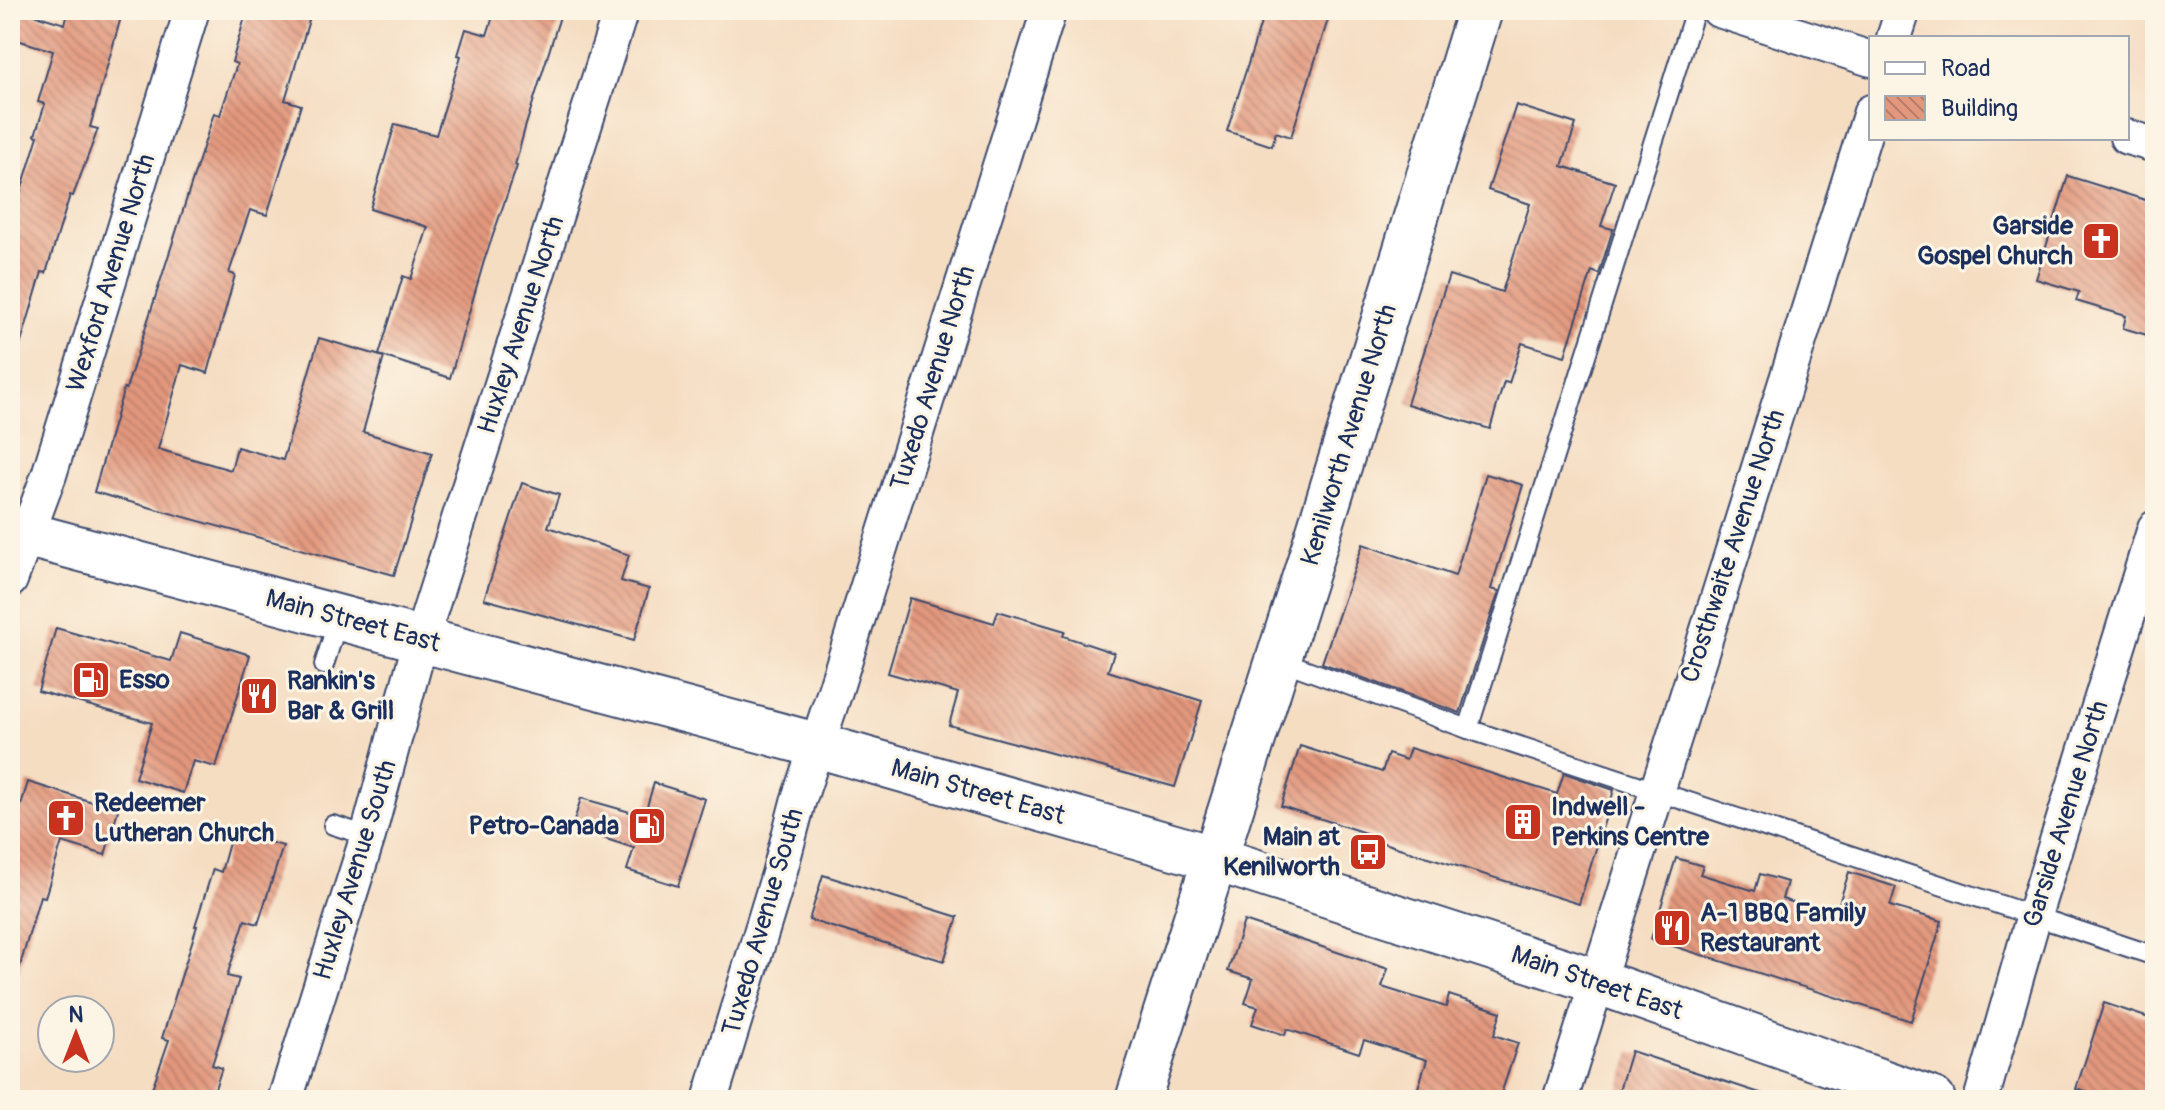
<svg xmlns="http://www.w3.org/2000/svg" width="2165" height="1110" viewBox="0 0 2165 1110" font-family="Pangolin,sans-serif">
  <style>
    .building { fill: url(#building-back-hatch) }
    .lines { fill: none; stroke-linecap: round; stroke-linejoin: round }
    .service-casing { stroke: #3c496d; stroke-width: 22 }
    .minor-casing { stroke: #3c496d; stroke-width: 38 }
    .secondary-casing { stroke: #3c496d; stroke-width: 48 }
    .primary-casing { stroke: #3c496d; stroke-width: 48 }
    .service { stroke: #fff; stroke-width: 18 }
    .minor { stroke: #fff; stroke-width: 34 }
    .secondary { stroke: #fff; stroke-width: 44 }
    .primary { stroke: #fff; stroke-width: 44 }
    .labels { text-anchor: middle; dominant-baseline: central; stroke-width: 6; stroke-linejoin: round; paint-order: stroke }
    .poi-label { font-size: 26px; font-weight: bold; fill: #1b2f5e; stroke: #fcf5e5; text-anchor: start }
    .street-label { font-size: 26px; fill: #1b2f5e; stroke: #fcf5e5 }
  </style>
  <defs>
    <pattern id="building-back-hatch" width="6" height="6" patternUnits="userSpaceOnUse" patternTransform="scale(2)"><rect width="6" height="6" fill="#e3987d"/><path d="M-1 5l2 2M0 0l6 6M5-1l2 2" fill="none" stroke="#b77c6a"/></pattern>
  </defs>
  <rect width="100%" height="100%" fill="#fcf5e5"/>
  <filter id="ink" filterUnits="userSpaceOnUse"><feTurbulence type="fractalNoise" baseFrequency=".0125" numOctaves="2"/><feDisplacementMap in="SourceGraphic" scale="16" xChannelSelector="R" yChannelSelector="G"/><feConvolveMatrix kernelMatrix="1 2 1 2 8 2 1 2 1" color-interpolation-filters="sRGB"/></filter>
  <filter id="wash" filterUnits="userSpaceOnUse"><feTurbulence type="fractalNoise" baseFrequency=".006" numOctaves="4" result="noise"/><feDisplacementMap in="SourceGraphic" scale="32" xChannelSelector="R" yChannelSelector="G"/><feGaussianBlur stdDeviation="1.8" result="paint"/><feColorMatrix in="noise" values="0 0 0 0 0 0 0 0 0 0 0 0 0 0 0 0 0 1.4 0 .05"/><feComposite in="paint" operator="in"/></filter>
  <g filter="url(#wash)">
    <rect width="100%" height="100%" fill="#f5ddc2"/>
    <g id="blocks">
      <g class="building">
        <polygon points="69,10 123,10 90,127 98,129 73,196 70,195 46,273 42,272 17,356 10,355 10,210 14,192 20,194 38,136 35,135 45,104 38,102 53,51 14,39 22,11 65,24"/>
        <polygon points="247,10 312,10 285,100 301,105 267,215 250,210 229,273 235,275 208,373 182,365 158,449 231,470 237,447 283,460 319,338 384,357 363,432 432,453 394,575 94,492 124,388 126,389 214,113 220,115 237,64 232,62"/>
        <polygon points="495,10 562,10 525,128 515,165 517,166 484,261 450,378 379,355 403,276 411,279 428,227 370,209 395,124 436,135 461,56 458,55 466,29 487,35"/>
        <polygon points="1265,10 1331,10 1291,137 1276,132 1272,146 1227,131"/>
        <polygon points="1516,105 1576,124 1562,166 1615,183 1601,226 1613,229 1599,274 1592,271 1565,356 1522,343 1509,383 1504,382 1490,429 1407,404 1449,275 1502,292 1530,204 1488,190"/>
        <polygon points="2068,176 2155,203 2155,310 2147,335 2123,328 2126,316 2076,301 2079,292 2036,279"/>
        <polygon points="1486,474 1523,485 1491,589 1499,591 1460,713 1322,663 1363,544 1455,576"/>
        <polygon points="522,483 559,495 548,527 629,555 621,581 649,589 634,640 484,599"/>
        <polygon points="910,598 994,623 998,611 1065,631 1063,636 1114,653 1108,671 1202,701 1175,787 949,725 958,693 888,673"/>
        <polygon points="56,628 171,661 180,633 250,655 216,767 193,761 183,793 135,778 152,723 38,691"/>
        <polygon points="1300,746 1382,772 1388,754 1406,760 1410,748 1557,794 1564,773 1614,790 1579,904 1380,842 1381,838 1281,806"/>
        <polygon points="28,782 118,810 105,855 62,842 45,897 40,896 18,973 10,972 10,842"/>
        <polygon points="654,783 705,799 678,886 627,870 634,848 572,828 581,798 644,816"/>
        <polygon points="232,832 283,846 258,924 245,920 227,976 239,979 212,1065 222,1068 211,1100 148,1100 169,1040 162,1038 197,926 195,926 213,869 221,872"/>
        <polygon points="1676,858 1703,866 1700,874 1755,891 1760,874 1787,882 1782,899 1835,916 1849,872 1896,887 1890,906 1942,921 1911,1021 1651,939"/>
        <polygon points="823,875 958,917 944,961 809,920"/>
        <polygon points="1244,921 1388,969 1382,987 1446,1007 1449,995 1501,1012 1494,1035 1518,1043 1499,1100 1414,1100 1427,1060 1364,1040 1359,1053 1287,1029 1285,1035 1252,1024 1258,1007 1245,1003 1253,979 1228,971"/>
        <polygon points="2104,1003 2155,1020 2155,1100 2110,1100 2076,1089"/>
        <polygon points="1631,1051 1766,1095 1765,1100 1616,1100"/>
      </g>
    </g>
  </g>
  <g filter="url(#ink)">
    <use href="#blocks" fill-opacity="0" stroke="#3c496d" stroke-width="2"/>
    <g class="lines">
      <defs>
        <g id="service">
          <polyline points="1277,659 1468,729 2155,956"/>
          <polyline points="324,665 339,617"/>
          <polyline points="1468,729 1695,10"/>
          <polyline points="333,825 368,836"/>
        </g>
        <g id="minor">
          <polyline points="1719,10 1871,59"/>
          <polyline points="1894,38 1903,10"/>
          <polyline points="2127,137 2155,145"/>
          <polyline points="10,580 49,475 192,10"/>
          <polyline points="285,1100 368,836 421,639 621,10"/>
          <polyline points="710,1100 779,874 798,802 834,694 1049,10"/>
          <polyline points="1560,1100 1871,112"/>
          <polyline points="1981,1100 2034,915 2155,528"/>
        </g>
        <polyline id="secondary" points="1138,1100 1306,573 1480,10"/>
        <polyline id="primary" points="10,530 816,745 1213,858 1596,981 1933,1100"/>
      </defs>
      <use href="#service" class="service-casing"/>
      <use href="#minor" class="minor-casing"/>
      <use href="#secondary" class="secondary-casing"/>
      <use href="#primary" class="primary-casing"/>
      <use href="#service" class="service"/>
      <use href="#minor" class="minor"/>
      <use href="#secondary" class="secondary"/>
      <use href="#primary" class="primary"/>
    </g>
  </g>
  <defs>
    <symbol id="church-square" viewBox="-11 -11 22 22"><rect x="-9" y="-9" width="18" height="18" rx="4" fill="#c8321e" stroke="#fcf5e5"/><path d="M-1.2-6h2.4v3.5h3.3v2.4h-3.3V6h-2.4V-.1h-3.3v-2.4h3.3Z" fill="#fff"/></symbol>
    <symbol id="fuel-square" viewBox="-11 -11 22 22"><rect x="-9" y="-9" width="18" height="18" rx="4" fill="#c8321e" stroke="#fcf5e5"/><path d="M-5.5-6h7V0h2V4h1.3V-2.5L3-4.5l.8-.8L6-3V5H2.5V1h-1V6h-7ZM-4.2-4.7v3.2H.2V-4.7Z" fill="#fff"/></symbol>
    <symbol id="restaurant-square" viewBox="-11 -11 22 22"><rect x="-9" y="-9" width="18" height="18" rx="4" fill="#c8321e" stroke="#fcf5e5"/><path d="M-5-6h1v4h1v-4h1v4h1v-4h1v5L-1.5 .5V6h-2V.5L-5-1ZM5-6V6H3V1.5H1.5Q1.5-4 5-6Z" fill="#fff"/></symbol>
    <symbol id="building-square" viewBox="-11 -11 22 22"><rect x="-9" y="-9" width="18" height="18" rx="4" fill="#c8321e" stroke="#fcf5e5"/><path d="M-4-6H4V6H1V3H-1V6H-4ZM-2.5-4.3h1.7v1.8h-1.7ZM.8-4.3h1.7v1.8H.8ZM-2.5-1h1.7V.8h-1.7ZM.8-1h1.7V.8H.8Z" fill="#fff"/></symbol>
    <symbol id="bus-square" viewBox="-11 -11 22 22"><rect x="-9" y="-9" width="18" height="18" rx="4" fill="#c8321e" stroke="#fcf5e5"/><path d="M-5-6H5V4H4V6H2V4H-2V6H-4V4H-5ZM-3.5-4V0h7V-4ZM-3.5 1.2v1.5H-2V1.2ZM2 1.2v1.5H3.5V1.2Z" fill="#fff"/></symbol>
  </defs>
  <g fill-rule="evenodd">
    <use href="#church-square" x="2079" y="219" width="44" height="44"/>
    <use href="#fuel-square" x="69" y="658" width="44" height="44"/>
    <use href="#restaurant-square" x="237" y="674" width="44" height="44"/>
    <use href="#church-square" x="44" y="796" width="44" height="44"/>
    <use href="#building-square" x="1501" y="800" width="44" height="44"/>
    <use href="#fuel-square" x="625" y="804" width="44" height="44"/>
    <use href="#bus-square" x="1346" y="830" width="44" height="44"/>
    <use href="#restaurant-square" x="1650" y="906" width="44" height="44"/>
  </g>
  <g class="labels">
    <g class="poi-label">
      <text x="2073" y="226" text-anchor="end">Garside<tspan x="2073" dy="30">Gospel Church</tspan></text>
      <text x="119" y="680">Esso</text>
      <text x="287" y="681">Rankin's<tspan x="287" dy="30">Bar &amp; Grill</tspan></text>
      <text x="94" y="803">Redeemer<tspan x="94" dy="30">Lutheran Church</tspan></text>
      <text x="1551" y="807">Indwell -<tspan x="1551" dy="30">Perkins Centre</tspan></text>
      <text x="619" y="826" text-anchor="end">Petro-Canada</text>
      <text x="1340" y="837" text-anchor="end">Main at<tspan x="1340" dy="30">Kenilworth</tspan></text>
      <text x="1700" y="913">A-1 BBQ Family<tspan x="1700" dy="30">Restaurant</tspan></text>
    </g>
    <g class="street-label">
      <text transform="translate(111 273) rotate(-73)">Wexford Avenue North</text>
      <text transform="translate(521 325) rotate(-72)">Huxley Avenue North</text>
      <text transform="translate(933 378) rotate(-73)">Tuxedo Avenue North</text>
      <text transform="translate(1349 435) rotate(-73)">Kenilworth Avenue North</text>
      <text transform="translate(1733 546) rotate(-72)">Crosthwaite Avenue North</text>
      <text transform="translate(353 621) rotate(15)">Main Street East</text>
      <text transform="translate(978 792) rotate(16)">Main Street East</text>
      <text transform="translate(2066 814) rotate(-73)">Garside Avenue North</text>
      <text transform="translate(355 870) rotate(-73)">Huxley Avenue South</text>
      <text transform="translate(763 922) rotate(-74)">Tuxedo Avenue South</text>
      <text transform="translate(1597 983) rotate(19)">Main Street East</text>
    </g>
  </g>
  <rect width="2165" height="1110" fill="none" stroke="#fcf5e5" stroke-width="40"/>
  <rect x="1869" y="36" width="260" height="104" fill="#fcf5e5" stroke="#a2a6af" stroke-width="2"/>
  <rect x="1885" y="62" width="40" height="12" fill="#ffffff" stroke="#a2a6af" stroke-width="2"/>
  <text x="1941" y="76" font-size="24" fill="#1b2f5e">Road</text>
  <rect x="1885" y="96" width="40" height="24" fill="url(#building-back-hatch)" stroke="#a2a6af" stroke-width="2"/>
  <text x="1941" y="116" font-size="24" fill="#1b2f5e">Building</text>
  <g transform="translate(76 1034)"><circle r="38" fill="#fcf5e5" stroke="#a2a6af" stroke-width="2"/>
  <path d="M0-6L14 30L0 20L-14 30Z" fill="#c8321e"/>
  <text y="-12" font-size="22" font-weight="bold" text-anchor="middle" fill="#1b2f5e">N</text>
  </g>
</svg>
